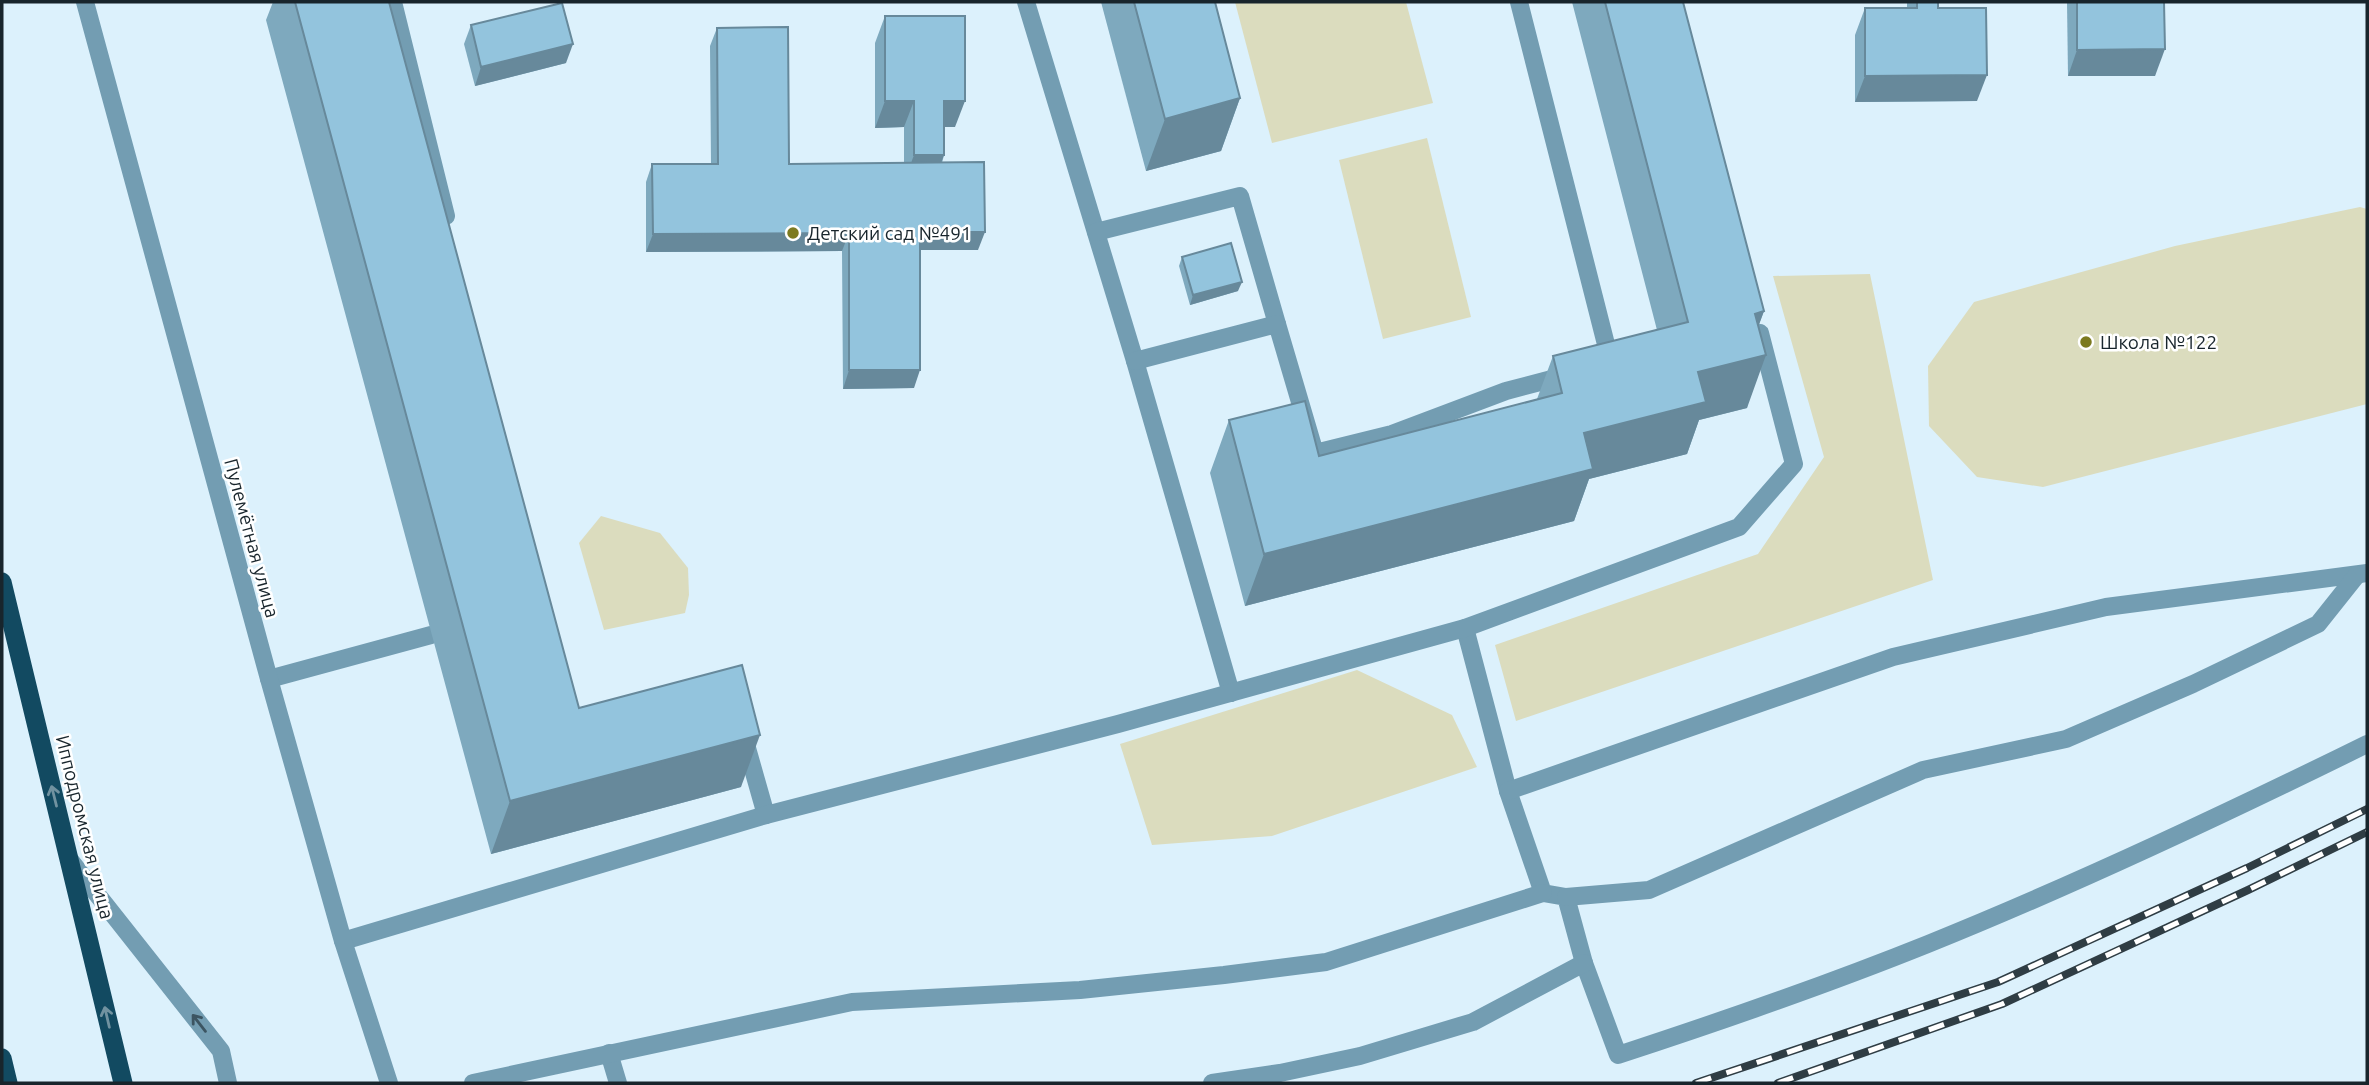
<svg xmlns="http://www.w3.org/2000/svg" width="2369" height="1085" viewBox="0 0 2369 1085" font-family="Ubuntu,sans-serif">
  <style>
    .green { fill: #dbdcbe }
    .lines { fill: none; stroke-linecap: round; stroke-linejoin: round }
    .service { stroke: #739db2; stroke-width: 18 }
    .minor { stroke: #739db2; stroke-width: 18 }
    .trunk { stroke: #124a61; stroke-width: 19 }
    .rail-casing { stroke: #2f3d44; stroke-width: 8 }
    .rail { stroke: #fff; stroke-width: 5; stroke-dasharray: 16; stroke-linecap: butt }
    .wall { fill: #7ea9be }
    .shaded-wall { fill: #67899b }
    .building { fill: #93c4dd; stroke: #67899b; stroke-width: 2 }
    .oneway { stroke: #7192a0 }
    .oneway2 { stroke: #3c5562 }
    .poi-dot { fill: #7c7a20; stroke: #fff; stroke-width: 2.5 }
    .labels { text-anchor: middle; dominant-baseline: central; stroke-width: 5; stroke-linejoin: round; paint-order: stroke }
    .poi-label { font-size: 19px; fill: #18252c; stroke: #fff; text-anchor: start }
    .street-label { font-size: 19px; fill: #18252c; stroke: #fff }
  </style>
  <rect width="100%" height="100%" fill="#dcf1fc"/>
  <g class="green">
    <polygon points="1235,2 1406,2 1433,103 1272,143"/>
    <polygon points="1427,138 1471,317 1383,339 1339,160"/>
    <polygon points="2360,207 2367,209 2367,404 2043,487 1977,477 1929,426 1928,366 1974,302 2175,246"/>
    <polygon points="1870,274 1933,580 1516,721 1495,645 1758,554 1824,457 1773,276"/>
    <polygon points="601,516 660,533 688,568 689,595 685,613 604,630 579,543"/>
    <polygon points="1357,670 1452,715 1477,767 1272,836 1152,845 1120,744"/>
  </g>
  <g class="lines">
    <g class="service">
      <polyline points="393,2 446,216"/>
      <polyline points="1026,2 1135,361 1231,693"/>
      <polyline points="1519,2 1611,364"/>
      <polyline points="1096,232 1240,196 1277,324"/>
      <polyline points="1135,361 1277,324 1315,453 1392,434 1506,391 1567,375"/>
      <path d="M1465 628 1508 791 1543 893 1566 897 1584 963 1618 1055C1722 1021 1826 985 1928 944 2077 884 2223 815 2367 744"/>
      <polyline points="269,679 431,635"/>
      <polyline points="745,741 766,815"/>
      <polyline points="1508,791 1893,657 2106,607 2367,573"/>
      <polyline points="70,860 221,1051 228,1083"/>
      <polyline points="1566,897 1649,890 1923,770 2066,739 2193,684 2318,624 2357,575"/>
      <polyline points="343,941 766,815 1118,724 1465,628 1739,527 1794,464 1760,333"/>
      <polyline points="609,1053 618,1083"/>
      <polyline points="473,1083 852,1002 1080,990 1224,975 1326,962 1543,893"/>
      <polyline points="1212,1083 1280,1073 1360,1056 1473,1022 1584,963"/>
    </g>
    <polyline class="minor" points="85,2 269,679 343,941 389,1083"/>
    <g class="trunk">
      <polyline points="2,582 123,1083"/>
      <polyline points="2,1058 8,1083"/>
    </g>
    <defs>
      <g id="rail">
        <polyline points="1696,1083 1998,982 2247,868 2367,809"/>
        <polyline points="1778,1083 2002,1004 2248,890 2367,832"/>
      </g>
    </defs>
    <use href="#rail" class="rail-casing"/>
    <use href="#rail" class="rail"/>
  </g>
  <g class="wall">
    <polygon points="273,2 389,2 579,708 741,787 491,854 266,20"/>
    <polygon points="1101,2 1215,2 1240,98 1221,151 1146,171"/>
    <polygon points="1572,2 1683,2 1764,311 1758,327 1747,408 1699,420 1687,454 1589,479 1574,521 1245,606 1210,473 1229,420 1319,456 1537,399 1553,356 1657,330"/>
    <polygon points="1907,2 1938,2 1938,8 1977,101 1855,102 1855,35 1865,8 1907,8"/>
    <polygon points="2067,2 2164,2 2155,76 2068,76"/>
    <polygon points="885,16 955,127 944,127 944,155 942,163 978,250 920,250 914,388 843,389 842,251 646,252 646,182 652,164 711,164 710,46 717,28 789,164 904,163 904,127 875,128 875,43"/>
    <polygon points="471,25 566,63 475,86 464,44"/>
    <polygon points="1182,257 1238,291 1190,305 1179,266"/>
  </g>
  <g class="shaded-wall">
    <polygon points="573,44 566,63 475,86 481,67"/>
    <polygon points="2165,49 2155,76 2068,76 2077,50"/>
    <polygon points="1987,75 1977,101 1855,102 1865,76"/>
    <polygon points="1240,98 1221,151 1146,171 1165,119"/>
    <polygon points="885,101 914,101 904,127 875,128"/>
    <polygon points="944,101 965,101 955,127 934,127"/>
    <polygon points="914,155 944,155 934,182 904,182"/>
    <polygon points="920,232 985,232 978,250 913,250"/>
    <polygon points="849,233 842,251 646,252 653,234"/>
    <polygon points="1242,282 1238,291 1190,305 1193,295"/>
    <polygon points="1764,311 1746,360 1766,355 1747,408 1699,420 1687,454 1589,479 1574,521 1245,606 1264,554 1584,433 1698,372 1755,314"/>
    <polygon points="849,370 920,370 914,388 843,389"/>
    <polygon points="760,735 741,787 491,854 510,801"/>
  </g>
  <g class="building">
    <polygon points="295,2 389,2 579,708 742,665 760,735 510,801"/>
    <polygon points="1134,2 1215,2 1240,98 1165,119"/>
    <polygon points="1605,2 1683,2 1764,311 1755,314 1766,355 1698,372 1706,402 1584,433 1593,469 1264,554 1229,420 1305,401 1319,456 1562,393 1553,356 1688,322"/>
    <polygon points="1917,2 1938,2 1938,8 1986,8 1987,75 1865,76 1865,8 1917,8"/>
    <polygon points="2077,2 2164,2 2165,49 2077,50"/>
    <polygon points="562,3 573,44 481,67 471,25"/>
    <polygon points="885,16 965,16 965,101 944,101 944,155 914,155 914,101 885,101"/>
    <polygon points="788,27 789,164 984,162 985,232 920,232 920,370 849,370 849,233 653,234 652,164 718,164 717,28"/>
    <polygon points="1231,243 1242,282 1193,295 1182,257"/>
  </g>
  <defs><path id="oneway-shaft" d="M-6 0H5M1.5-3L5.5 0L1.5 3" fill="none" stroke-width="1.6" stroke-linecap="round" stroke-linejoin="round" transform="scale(1.75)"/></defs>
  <g class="oneway">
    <use href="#oneway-shaft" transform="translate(54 796) rotate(-104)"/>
    <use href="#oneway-shaft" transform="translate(107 1017) rotate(-103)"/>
  </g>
  <use class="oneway2" href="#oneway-shaft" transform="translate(199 1023) rotate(-128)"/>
  <g class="poi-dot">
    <circle cx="793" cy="233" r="7"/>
    <circle cx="2086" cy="342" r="7"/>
  </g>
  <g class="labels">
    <g class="poi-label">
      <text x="807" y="233">Детский сад №491</text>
      <text x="2100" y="342">Школа №122</text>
    </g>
    <g class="street-label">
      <text transform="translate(252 538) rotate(75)">Пулемётная улица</text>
      <text transform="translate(85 827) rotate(76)">Ипподромская улица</text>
    </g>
  </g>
  <rect width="2369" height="1085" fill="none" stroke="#18252c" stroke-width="7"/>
</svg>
